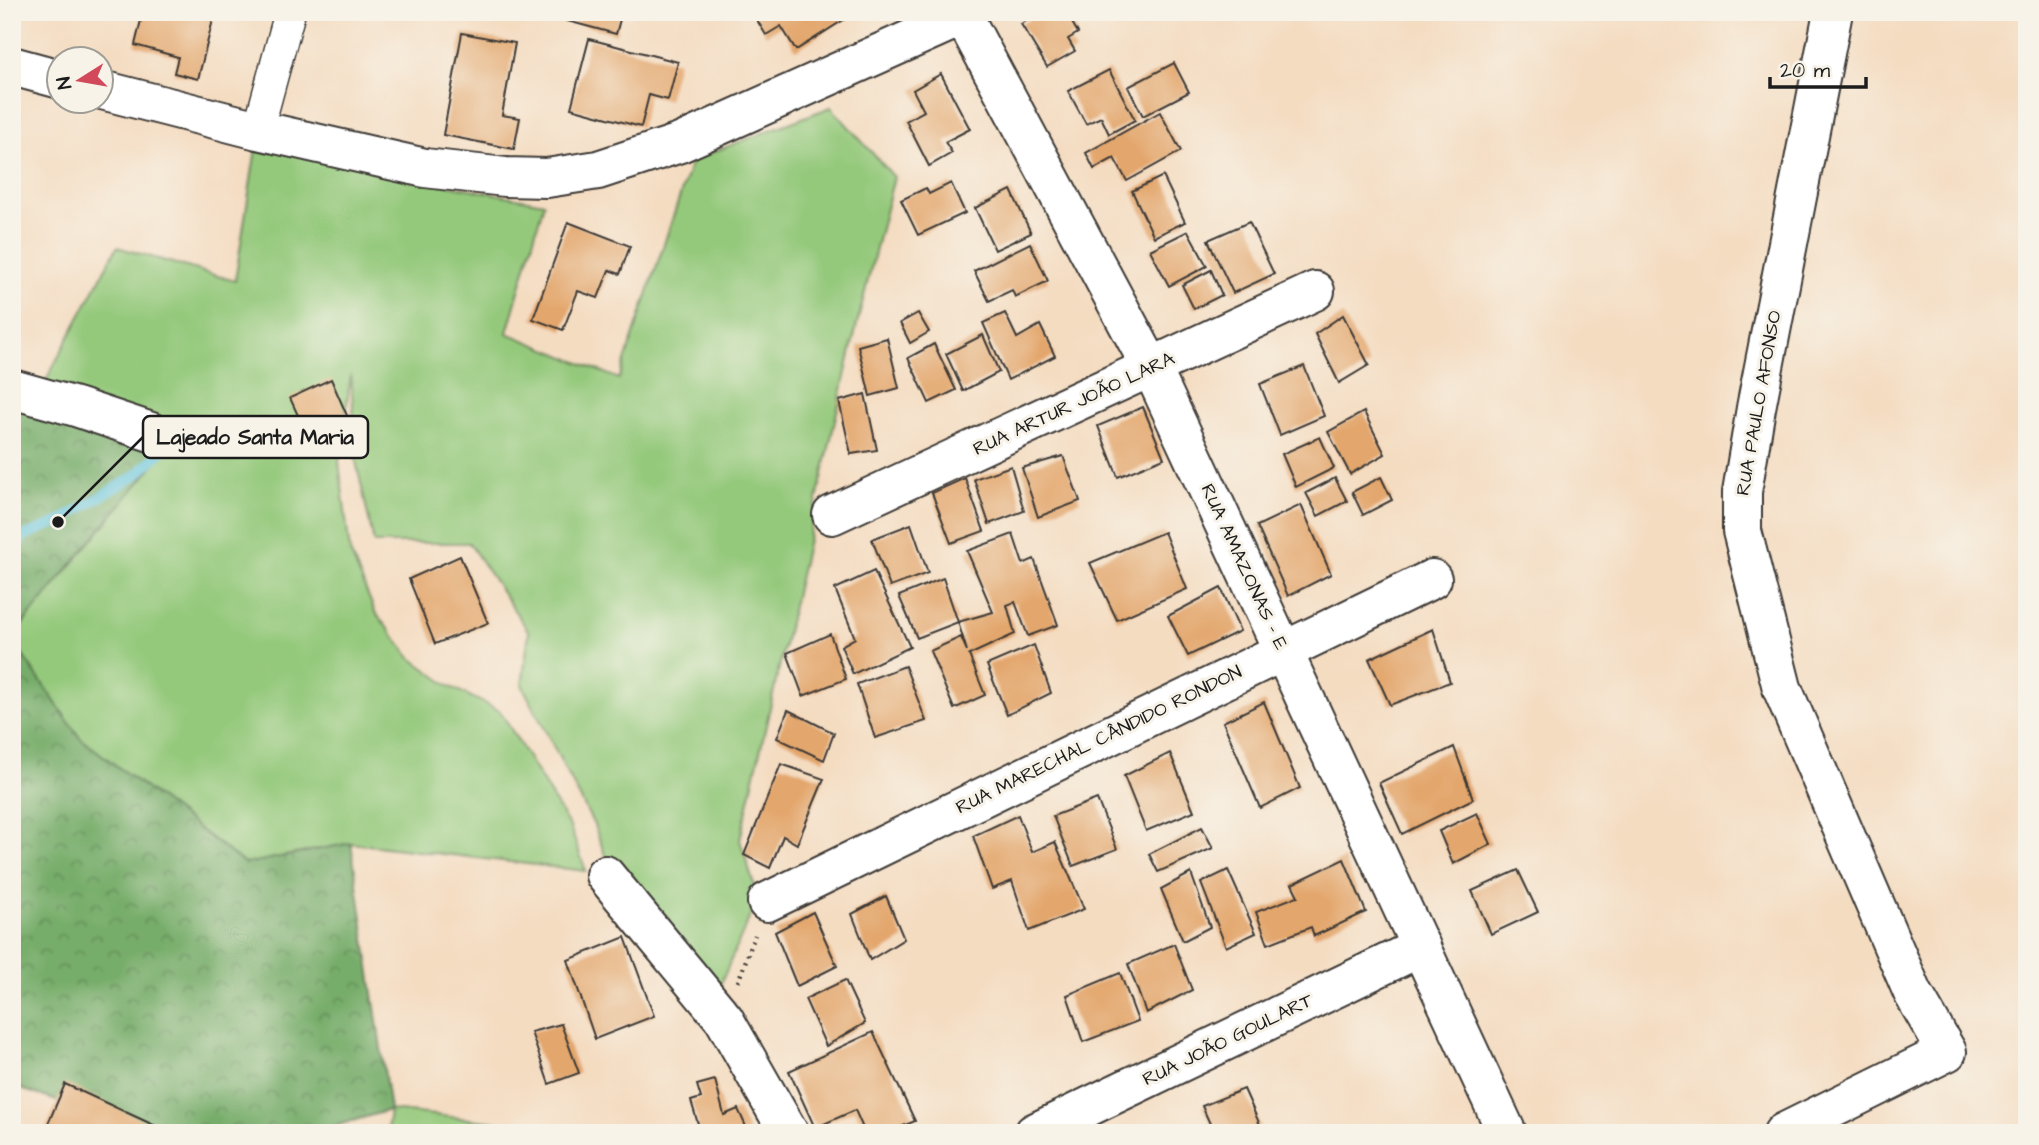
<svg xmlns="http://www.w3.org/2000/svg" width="2039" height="1145" viewBox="0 0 2039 1145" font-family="'Architects Daughter',sans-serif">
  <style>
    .grass { fill: #94c97b; stroke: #58724c; stroke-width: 2 }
    .forest { fill: url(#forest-crowns); stroke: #4a6444; stroke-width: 2 }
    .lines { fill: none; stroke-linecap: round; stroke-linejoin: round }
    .stream { stroke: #61c5df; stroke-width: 10 }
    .building { fill: #e3a66c }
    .pedestrian-casing { stroke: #3c3935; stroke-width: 33 }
    .minor-casing { stroke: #3c3935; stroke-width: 42 }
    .path { stroke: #3c3935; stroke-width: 4.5; stroke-dasharray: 2 5; stroke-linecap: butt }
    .pedestrian { stroke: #fff; stroke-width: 30 }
    .minor { stroke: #fff; stroke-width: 38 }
    .labels { text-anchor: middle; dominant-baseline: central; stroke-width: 6; stroke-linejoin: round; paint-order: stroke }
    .street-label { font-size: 19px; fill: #1c1c1c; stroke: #f7f3e8 }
    .leader { fill: none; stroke: #1c1c1c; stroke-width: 2.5 }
    .callout-dot { fill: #1c1c1c; stroke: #f7f3e8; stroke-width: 2.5 }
    .callout { fill: #f7f3e8; stroke: #1c1c1c; stroke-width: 2.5 }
    .callout-label { font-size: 21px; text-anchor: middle; font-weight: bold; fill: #1c1c1c }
  </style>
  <defs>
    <pattern id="forest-crowns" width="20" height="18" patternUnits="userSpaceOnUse" patternTransform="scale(1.75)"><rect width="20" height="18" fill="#77ad6b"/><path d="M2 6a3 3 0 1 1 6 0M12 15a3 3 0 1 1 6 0" fill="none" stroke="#618c57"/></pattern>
  </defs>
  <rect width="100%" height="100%" fill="#f7f3e8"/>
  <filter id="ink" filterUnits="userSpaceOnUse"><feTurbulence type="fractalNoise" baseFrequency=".0143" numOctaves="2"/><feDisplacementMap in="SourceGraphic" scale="14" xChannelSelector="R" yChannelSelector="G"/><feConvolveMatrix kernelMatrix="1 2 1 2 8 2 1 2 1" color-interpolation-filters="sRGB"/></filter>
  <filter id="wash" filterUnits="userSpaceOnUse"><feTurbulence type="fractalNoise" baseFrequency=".00686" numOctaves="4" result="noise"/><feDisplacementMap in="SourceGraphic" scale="28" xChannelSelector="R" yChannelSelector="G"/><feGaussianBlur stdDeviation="1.57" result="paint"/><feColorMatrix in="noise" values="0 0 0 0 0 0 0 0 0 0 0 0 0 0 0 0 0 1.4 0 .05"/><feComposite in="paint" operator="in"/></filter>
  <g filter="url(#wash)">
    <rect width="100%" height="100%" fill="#f4dcc1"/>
    <g class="grass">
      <polygon points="831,107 894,177 856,328 740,840 758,898 718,990 608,863 594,825 522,685 529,632 469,543 374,543 356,461 351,374 339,462 350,552 375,612 411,658 449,686 500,711 570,827 586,871 351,843 245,864 80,738 12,640 12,637 173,441 45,382 117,247 235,281 257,142 427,181 544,203 507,333 619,379 692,160"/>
      <polygon points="390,1110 593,1133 387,1133"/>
    </g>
    <g class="forest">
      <polygon points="12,404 173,441 12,637"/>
      <polygon points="12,640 80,738 245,864 351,843 390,1110 311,1133 152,1133 12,1086"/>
    </g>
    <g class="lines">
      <polyline class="stream" points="12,554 24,536 58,522 135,476 173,441"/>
    </g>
    <g id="blocks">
      <g class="building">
        <polygon points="143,12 215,12 198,79 174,73 178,57 135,45"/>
        <polygon points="534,12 622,12 616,34"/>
        <polygon points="752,12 856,12 796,50 781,26 766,35"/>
        <polygon points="1041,12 1066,12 1078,33 1068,39 1075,51 1047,67 1021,24"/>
        <polygon points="462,33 515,43 502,115 520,118 514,149 443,135"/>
        <polygon points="589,39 678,62 668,100 649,95 641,127 571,108"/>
        <polygon points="1174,63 1189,92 1143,116 1128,87"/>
        <polygon points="1109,70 1135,120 1109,134 1101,117 1086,124 1068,91"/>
        <polygon points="941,74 970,129 945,142 952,153 929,166 906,121 924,111 913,90"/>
        <polygon points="1160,112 1181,151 1127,181 1114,158 1094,169 1086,153"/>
        <polygon points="1163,176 1185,222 1154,237 1132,191"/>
        <polygon points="951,183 965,213 918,235 901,200 926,188 929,194"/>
        <polygon points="1011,190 1031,233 995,250 975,208"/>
        <polygon points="568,222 630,246 620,274 609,270 598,298 578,291 563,330 533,319"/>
        <polygon points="1249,222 1274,274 1233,293 1208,240"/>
        <polygon points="1188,231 1207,266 1169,286 1150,250"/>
        <polygon points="1030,243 1048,281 1015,297 1012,290 989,301 974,271"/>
        <polygon points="1211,270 1222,295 1194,309 1182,285"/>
        <polygon points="918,313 929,332 910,343 900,323"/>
        <polygon points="1005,313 1017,338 1040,325 1055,356 1008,380 983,323"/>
        <polygon points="1343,315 1369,365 1339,383 1315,334"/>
        <polygon points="983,335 999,372 963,391 946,354"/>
        <polygon points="887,338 899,388 870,396 858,346"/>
        <polygon points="934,344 956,390 929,403 908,358"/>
        <polygon points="1304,366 1324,416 1280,435 1260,384"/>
        <polygon points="331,379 352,427 311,444 290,398"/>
        <polygon points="865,394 877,450 851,454 839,401"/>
        <polygon points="1143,407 1164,458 1118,477 1098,426"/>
        <polygon points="1364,412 1385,454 1350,474 1328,432"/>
        <polygon points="1320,437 1334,468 1296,487 1282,454"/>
        <polygon points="1063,456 1080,501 1038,517 1022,468"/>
        <polygon points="1011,466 1024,511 989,524 974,479"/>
        <polygon points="1381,477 1392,500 1363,515 1352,492"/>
        <polygon points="965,478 984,531 951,543 932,493"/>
        <polygon points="1335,478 1347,501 1318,516 1306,493"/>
        <polygon points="1301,505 1331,574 1288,596 1257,526"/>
        <polygon points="911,524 928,573 890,587 872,539"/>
        <polygon points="1164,532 1187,589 1117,620 1090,563"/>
        <polygon points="1013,534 1023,564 1034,559 1058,625 1028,636 1015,602 1007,605 1015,634 969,655 985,695 954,709 930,651 961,637 967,651 958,622 917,638 899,596 943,578 958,622 993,612 967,551"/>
        <polygon points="460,556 488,623 435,644 409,579"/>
        <polygon points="874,571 910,647 853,674 841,646 855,638 835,589"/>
        <polygon points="1221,588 1240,631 1188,656 1168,616"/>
        <polygon points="1433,629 1450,682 1390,705 1369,659"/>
        <polygon points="830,634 846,679 803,696 787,653"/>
        <polygon points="1034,645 1051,693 1007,715 987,665"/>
        <polygon points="905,666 926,721 875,738 857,684"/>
        <polygon points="1264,702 1300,788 1260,808 1223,722"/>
        <polygon points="788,710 834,733 824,760 777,738"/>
        <polygon points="1454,747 1473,799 1402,834 1379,783"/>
        <polygon points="1170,753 1194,811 1146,831 1124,776"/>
        <polygon points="781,764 824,779 797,844 783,836 770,868 744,855"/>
        <polygon points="1097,799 1117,849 1073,866 1053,816"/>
        <polygon points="1477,813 1491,844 1453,864 1439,831"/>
        <polygon points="1018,815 1032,852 1055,842 1084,909 1029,931 1012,881 992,889 973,836"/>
        <polygon points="1202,827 1213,848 1158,872 1149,854"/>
        <polygon points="1344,859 1366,912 1314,936 1311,927 1268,944 1256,912 1298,896 1292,884"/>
        <polygon points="1228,870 1256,933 1226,947 1201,883"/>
        <polygon points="1518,870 1538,912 1491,934 1472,891"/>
        <polygon points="1191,873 1210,927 1183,941 1161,889"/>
        <polygon points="886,896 904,939 870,960 852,914"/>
        <polygon points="813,912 837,966 797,986 775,932"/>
        <polygon points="625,937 654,1016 595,1039 568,960"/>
        <polygon points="1174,944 1192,990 1146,1013 1128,964"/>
        <polygon points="1120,973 1138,1021 1083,1042 1067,995"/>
        <polygon points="845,980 865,1023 826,1046 805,999"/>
        <polygon points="561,1024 579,1073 549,1084 531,1032"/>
        <polygon points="873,1032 915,1121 887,1133 865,1133 855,1110 815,1128 789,1071"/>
        <polygon points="715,1080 724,1115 738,1109 749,1133 692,1133 691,1131 699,1127 691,1101 701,1098 697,1085"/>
        <polygon points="65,1084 171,1133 44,1133"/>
        <polygon points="1244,1089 1261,1127 1250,1133 1214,1133 1202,1106"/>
      </g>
    </g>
  </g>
  <g filter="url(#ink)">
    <use href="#blocks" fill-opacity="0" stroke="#3c3935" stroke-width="2"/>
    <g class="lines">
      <defs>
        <polyline id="pedestrian" points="258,130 290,12"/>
        <g id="minor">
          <polyline points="961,12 1152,369 1507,1133"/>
          <polyline points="12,66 60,79"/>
          <polyline points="102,90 258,130 425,168 505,177 547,178 598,170 680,143 963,16"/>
          <polyline points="12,389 76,407 151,432"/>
          <polyline points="832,515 1315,291"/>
          <polyline points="605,875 724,1019 789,1133"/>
          <polyline points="767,902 1432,579"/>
          <polyline points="1034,1133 1421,947"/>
          <polyline points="1783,1133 1947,1052 1913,993 1782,688 1742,531 1742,492 1756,408 1833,12"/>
        </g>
      </defs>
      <use href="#pedestrian" class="pedestrian-casing"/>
      <use href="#minor" class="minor-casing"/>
      <polyline class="path" points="738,982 755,935"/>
      <use href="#pedestrian" class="pedestrian"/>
      <use href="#minor" class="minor"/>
    </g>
  </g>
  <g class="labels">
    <g class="street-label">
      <text transform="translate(1759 403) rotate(-80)">RUA PAULO AFONSO</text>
      <text transform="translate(1074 404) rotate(-25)">RUA ARTUR JOÃO LARA</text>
      <text transform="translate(1244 567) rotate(65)">RUA AMAZONAS - E</text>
      <text transform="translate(1099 740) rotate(-26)">RUA MARECHAL CÂNDIDO RONDON</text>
      <text transform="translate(1228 1040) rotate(-26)">RUA JOÃO GOULART</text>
    </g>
  </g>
  <path class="leader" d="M58 522L143 437"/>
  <circle class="callout-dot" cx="58" cy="522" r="7"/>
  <rect class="callout" x="143" y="416" width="225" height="42" rx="7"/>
  <g class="callout-label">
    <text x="255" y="444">Lajeado Santa Maria</text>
  </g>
  <rect width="2039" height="1145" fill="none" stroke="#f7f3e8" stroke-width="42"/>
  <g transform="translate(80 80) rotate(259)"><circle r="33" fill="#f7f3e8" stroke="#9f9d96" stroke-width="2"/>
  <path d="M0-5L12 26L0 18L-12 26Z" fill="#d1495b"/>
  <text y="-10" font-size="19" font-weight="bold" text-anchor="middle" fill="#1c1c1c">N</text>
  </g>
  <path d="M1770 77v10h96v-10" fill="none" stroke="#1c1c1c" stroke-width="3.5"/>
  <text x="1780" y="77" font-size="21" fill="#1c1c1c" stroke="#f7f3e8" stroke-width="5" paint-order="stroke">20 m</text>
</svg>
